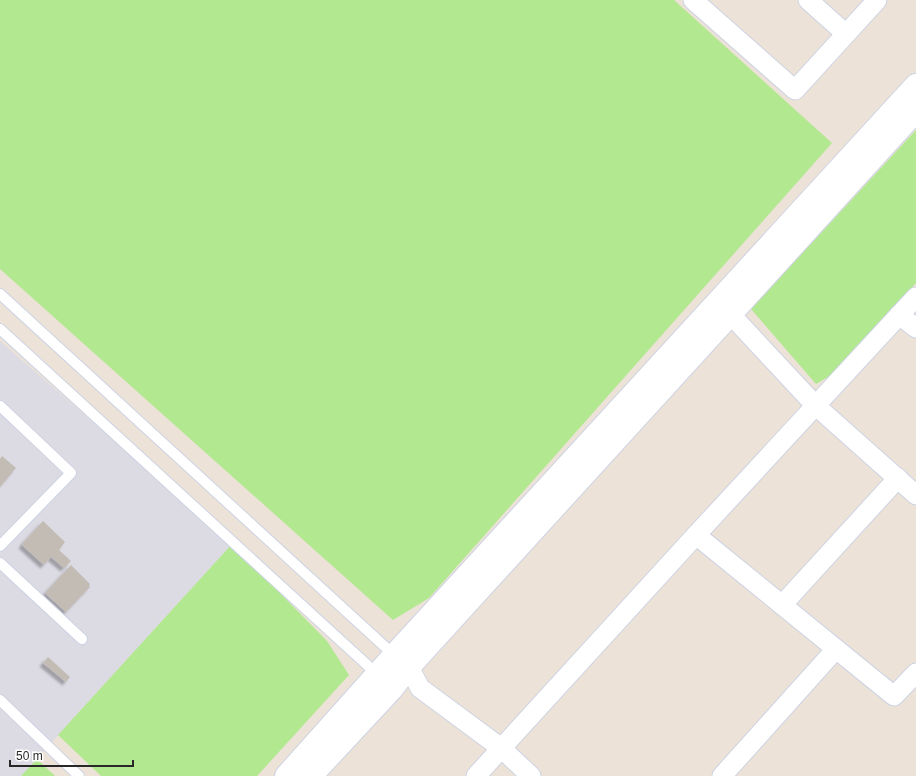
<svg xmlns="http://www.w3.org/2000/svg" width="916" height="776" viewBox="0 0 916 776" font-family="Helvetica,sans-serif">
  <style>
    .industrial { fill: #dcdae3 }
    .green { fill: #b2e88f }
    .building { fill: #c3bcb5; filter: url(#shadow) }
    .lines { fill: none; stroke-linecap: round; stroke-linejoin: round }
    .service-casing { stroke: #cdd3e3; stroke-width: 12 }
    .minor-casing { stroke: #cdd3e3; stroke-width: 21 }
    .tertiary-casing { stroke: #cdd3e3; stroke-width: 24 }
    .service { stroke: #fff; stroke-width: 10 }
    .minor { stroke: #fff; stroke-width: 19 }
    .tertiary { stroke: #fff; stroke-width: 22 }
  </style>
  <defs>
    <filter id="shadow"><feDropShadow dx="-3.5" dy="3.5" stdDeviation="1" flood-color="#0004"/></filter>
  </defs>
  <rect width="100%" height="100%" fill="#ece2d8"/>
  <polygon class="industrial" points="0,341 232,544 21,776 0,776"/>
  <g class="green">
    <polygon points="0,0 674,0 832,143 429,598 393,620 0,269"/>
    <polygon points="916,130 916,283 835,373 816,384 751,309"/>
    <polygon points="232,544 327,641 349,675 257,776 101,776 58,735"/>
    <polygon points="37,759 55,776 21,776"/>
  </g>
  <g class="building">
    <polygon points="2,456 16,468 0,487 0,459"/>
    <polygon points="43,521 65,542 59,550 71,561 64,568 51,557 44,565 22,545 24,543 23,543"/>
    <polygon points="71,565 90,584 89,586 90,587 66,612 45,593"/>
    <polygon points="48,657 70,677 66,682 43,663"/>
  </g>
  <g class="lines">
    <defs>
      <g id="service">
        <polyline points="0,294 394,655"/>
        <polyline points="0,329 377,674"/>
        <polyline points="0,406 71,473 0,546"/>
        <polyline points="0,563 82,639"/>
        <polyline points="0,700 79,776"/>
      </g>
      <g id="minor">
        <polyline points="693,0 795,90 877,0"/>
        <polyline points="808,0 846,34"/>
        <polyline points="720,303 815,405 916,495"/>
        <polyline points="899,315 916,328"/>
        <polyline points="696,535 894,696 916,673"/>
        <polyline points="782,605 898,478"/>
        <polyline points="398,658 409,667 420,688 501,748 531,776"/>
        <polyline points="476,776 696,535 916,297"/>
        <polyline points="722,776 836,649"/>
      </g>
      <g id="tertiary">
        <polyline points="286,776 394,655 916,85"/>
        <polyline points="311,776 392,689 409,667 916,111"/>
      </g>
    </defs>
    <use href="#service" class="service-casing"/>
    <use href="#minor" class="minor-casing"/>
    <use href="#tertiary" class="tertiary-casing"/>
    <use href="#service" class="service"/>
    <use href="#minor" class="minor"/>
    <use href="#tertiary" class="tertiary"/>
  </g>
  <path d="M10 760v6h123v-6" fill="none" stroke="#282828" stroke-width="2"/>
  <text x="16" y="760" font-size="12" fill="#282828" stroke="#ffffff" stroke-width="3" paint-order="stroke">50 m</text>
</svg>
